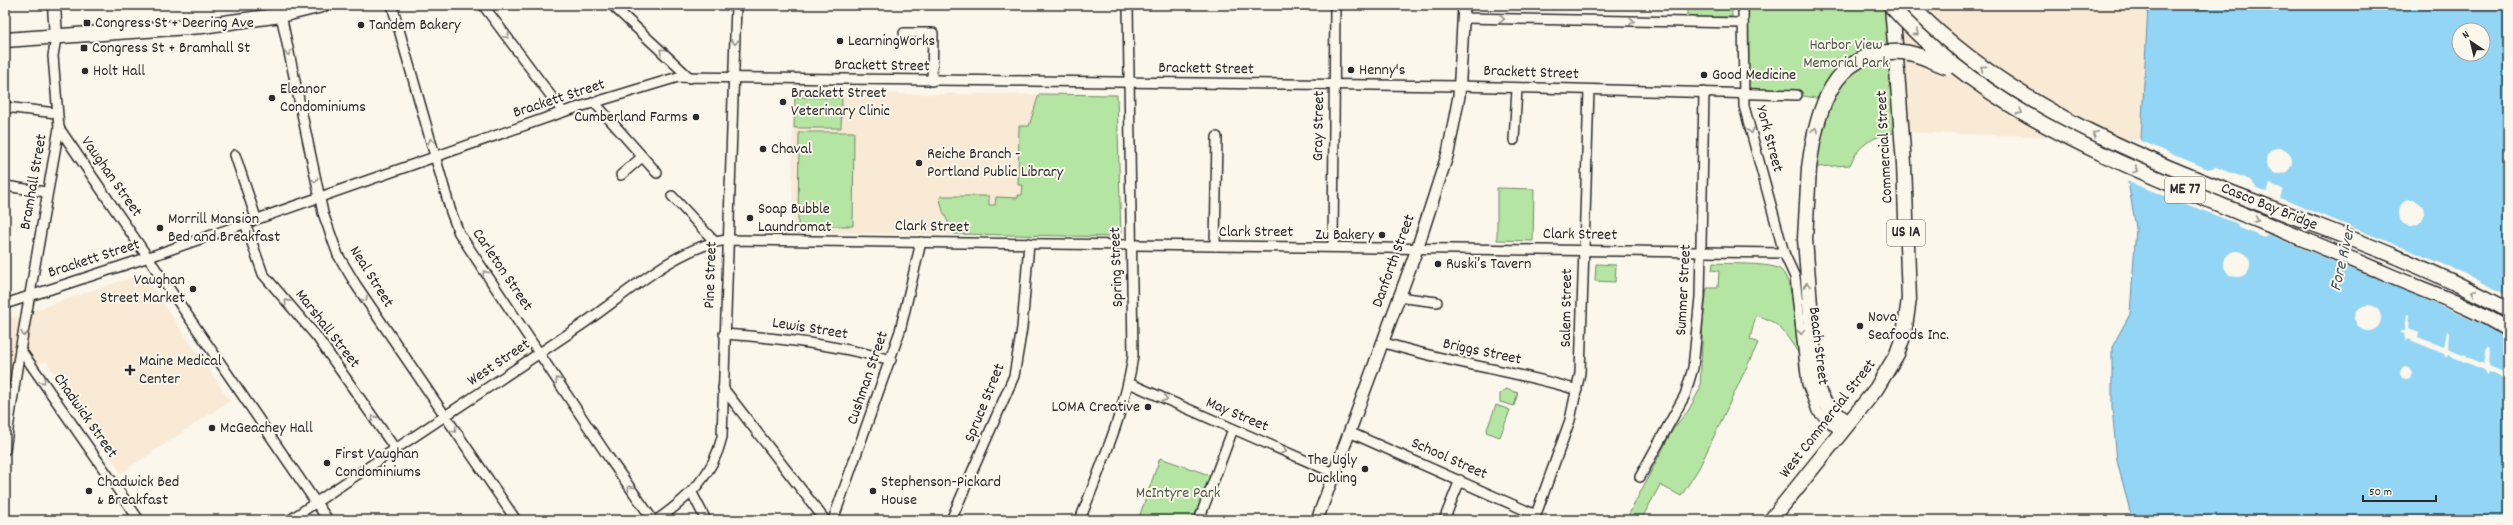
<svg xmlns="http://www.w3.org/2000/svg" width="2513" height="525" viewBox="0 0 2513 525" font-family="Dekko,sans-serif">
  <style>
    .built { fill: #f9ead6 }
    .green { fill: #b5e5a3; stroke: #708867 }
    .water { fill: #92d5f4; stroke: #6991a4; fill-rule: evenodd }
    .pier { fill: #fbf7ec }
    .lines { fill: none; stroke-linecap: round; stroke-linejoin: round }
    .minor-casing { stroke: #2b2b2b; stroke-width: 12 }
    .tertiary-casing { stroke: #2b2b2b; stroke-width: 14 }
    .secondary-casing { stroke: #2b2b2b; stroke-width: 15 }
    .primary-casing { stroke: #2b2b2b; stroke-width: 17 }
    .minor { stroke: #fbf7ec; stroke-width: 9 }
    .tertiary { stroke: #fbf7ec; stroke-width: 11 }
    .secondary { stroke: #fbf7ec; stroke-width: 12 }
    .primary { stroke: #fbf7ec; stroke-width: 14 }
    .primary-bridge-casing { stroke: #2b2b2b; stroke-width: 17; stroke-linecap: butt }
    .primary-bridge { stroke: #fbf7ec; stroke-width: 14 }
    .oneway { stroke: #93918c }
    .poi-dot { fill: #2b2b2b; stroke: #fbf7ec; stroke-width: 1.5 }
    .labels { text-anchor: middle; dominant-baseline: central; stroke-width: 4; stroke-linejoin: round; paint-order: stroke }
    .shield { fill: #fbf7ec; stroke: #696865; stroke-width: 1 }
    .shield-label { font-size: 15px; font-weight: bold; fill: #2b2b2b }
    .poi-label { font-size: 16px; fill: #2b2b2b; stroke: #fbf7ec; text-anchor: start }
    .park-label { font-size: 16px; fill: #4e5a49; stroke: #fbf7ec }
    .street-label { font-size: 16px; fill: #2b2b2b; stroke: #fbf7ec }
    .water-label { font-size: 17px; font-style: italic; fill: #45565d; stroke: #fbf7ec }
  </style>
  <rect width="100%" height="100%" fill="#fbf7ec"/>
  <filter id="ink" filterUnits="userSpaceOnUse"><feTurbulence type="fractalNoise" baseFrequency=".025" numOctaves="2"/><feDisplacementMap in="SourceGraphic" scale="8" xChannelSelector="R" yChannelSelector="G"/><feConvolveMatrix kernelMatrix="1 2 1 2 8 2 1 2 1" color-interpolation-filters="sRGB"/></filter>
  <g filter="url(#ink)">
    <g class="built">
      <polygon points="1892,5 2182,5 2148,23 2141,140 1901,132"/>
      <polygon points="793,93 1117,95 1121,237 792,232"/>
      <polygon points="138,275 145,277 230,401 121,473 46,361 5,379 5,320"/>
    </g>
    <g class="green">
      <polygon points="1687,5 1732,5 1732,17 1687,18"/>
      <path d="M1743 5H1893L1901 132C1878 134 1859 142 1850 165L1816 167 1828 100 1797 95 1743 93Z"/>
      <path d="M1039 94 1117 95 1121 237 955 234C948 222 941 211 940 197L942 196H989V205H995L996 197 1018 198V195H1022L1023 185H1018L1019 126H1029Z"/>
      <polygon points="795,97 842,98 841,128 794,128"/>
      <polygon points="799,132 854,132 853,226 798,226"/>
      <polygon points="1497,188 1534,189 1533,241 1497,240"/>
      <path d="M1713 263C1728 264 1765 263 1778 268 1795 276 1796 336 1799 354 1784 333 1782 323 1756 315L1750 339 1758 343 1699 468 1681 496 1660 485 1641 520H1626L1673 429 1688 411 1700 389 1703 319 1707 288H1718L1719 271 1712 270Z"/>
      <polygon points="1596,264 1616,265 1615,282 1595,281"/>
      <polygon points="1506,389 1518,393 1514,406 1500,402 1500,394"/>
      <polygon points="1496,405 1510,410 1500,437 1486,432"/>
      <polygon points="1160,458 1215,477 1199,520 1138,520"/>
    </g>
    <path class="water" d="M2148 5H2508V520H2130L2129 507 2117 461 2112 407V347L2130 314 2136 228 2128 182 2141 140ZM2459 30H2483V54H2459Z"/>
    <g class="pier">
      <polygon points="2139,140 2208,169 2216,167 2250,180 2257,188 2267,192 2270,184 2283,189 2280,198 2463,272 2508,296 2508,339 2485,326 2418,296 2267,234 2265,238 2237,227 2238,224 2126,181"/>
      <circle cx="2279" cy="161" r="13"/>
      <circle cx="2411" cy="213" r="13"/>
      <circle cx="2237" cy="264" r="13"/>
      <circle cx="2368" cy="318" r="13"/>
      <polygon points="2407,314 2410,315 2409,329 2419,333 2418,337 2444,347 2447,330 2449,332 2448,349 2484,364 2487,347 2490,349 2489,366 2508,374 2508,380 2489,372 2486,375 2484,370 2448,355 2446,358 2444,354 2408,339 2406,342 2404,334 2400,333 2401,331 2405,331"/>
      <circle cx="2406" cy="373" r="6"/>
    </g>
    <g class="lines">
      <defs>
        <g id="minor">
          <polyline points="392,5 451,212 459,233 609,458 653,520"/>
          <polyline points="483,5 563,112"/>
          <polyline points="612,5 690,78"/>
          <polyline points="1743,5 1744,106 1784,253 1795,277 1807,384 1817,411 1841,432"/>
          <polyline points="281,15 323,213 338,255 356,285 516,520"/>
          <polyline points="1463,18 1743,23"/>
          <polyline points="904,33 933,33 932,81"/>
          <polyline points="594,102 657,173"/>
          <polyline points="5,107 56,113"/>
          <polyline points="59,128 328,520"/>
          <polyline points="1514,140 1517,89"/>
          <polyline points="235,155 256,218"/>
          <polyline points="621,175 642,157"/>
          <polyline points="5,186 46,192"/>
          <polyline points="672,196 714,241"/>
          <polyline points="245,223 263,274 317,337 396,450"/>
          <polyline points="1215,246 1217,137"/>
          <polyline points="1333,247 1335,5"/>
          <polyline points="1398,297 1437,302"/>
          <polyline points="5,304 149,257 563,112 678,77 1460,86 1797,95"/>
          <path d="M724 334C780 338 837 345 891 360"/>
          <path d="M1382 342C1446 363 1513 370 1577 390"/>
          <polyline points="20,349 139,520"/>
          <polyline points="1129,383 1334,473"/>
          <polyline points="723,388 825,520"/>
          <polyline points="1349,432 1536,515"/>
          <polyline points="5,450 17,368 59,128 53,56 56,38"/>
          <polyline points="1640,477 1685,395 1693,368 1700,297 1704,92"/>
          <polyline points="692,493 706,520"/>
          <path d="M290 520C385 455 482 392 577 328 621 299 676 246 727 240L1784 253"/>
          <path d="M657 520C688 498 713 476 722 437L736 5"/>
          <polyline points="833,520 900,331 921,242"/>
          <polyline points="951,520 1014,376 1022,328 1029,243"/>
          <path d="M1080 520C1100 467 1125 413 1133 356L1128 5"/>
          <polyline points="1199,520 1233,429"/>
          <polyline points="1444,520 1460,480"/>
          <polyline points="1534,520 1570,420 1580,373 1589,90"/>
        </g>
        <polyline id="tertiary" points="1317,520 1417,249 1448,153 1459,96 1464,5"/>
        <polyline id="secondary" points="54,5 56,38"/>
        <g id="primary">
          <path d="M1910 5C2072 170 2312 202 2508 310"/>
          <polyline points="5,40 202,26 281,15 322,5"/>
          <path d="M1809 168 1805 239 1816 384C1821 403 1833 411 1848 423"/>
          <polyline points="1771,520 1876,389 1897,354 1904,334 1909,299 1904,164 1892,5"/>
        </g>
      </defs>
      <use href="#minor" class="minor-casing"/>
      <use href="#tertiary" class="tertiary-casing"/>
      <use href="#secondary" class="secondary-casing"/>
      <use href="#primary" class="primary-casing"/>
      <use href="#minor" class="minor"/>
      <use href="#tertiary" class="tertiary"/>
      <use href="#secondary" class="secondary"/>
      <use href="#primary" class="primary"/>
      <defs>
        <g id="primary-bridge">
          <path d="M1890 5C1972 97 2075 144 2187 191 2253 219 2320 245 2386 274 2427 292 2470 305 2508 330"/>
          <path d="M1809 168C1816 113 1831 48 1902 52 1919 53 1932 62 1948 67"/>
        </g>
      </defs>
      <use href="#primary-bridge" class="primary-bridge-casing"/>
      <use href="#primary-bridge" class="primary-bridge"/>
    </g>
    <defs><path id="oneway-chevron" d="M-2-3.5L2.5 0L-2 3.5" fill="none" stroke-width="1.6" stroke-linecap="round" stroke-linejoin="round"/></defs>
    <g class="oneway">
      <use href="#oneway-chevron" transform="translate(1502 19) rotate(1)"/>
      <use href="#oneway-chevron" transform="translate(1632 21) rotate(1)"/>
      <use href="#oneway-chevron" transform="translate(1916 33) rotate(42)"/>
      <use href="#oneway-chevron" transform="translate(507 36) rotate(53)"/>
      <use href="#oneway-chevron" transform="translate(735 42) rotate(91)"/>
      <use href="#oneway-chevron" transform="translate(662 51) rotate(-137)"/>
      <use href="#oneway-chevron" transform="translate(288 53) rotate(79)"/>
      <use href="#oneway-chevron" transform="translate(1983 68) rotate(-143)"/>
      <use href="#oneway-chevron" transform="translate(2020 112) rotate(32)"/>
      <use href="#oneway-chevron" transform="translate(1815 130) rotate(-78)"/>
      <use href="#oneway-chevron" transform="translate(1751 131) rotate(75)"/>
      <use href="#oneway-chevron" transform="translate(2095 134) rotate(-155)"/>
      <use href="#oneway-chevron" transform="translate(431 141) rotate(-105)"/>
      <use href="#oneway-chevron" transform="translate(2136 170) rotate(23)"/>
      <use href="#oneway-chevron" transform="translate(315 180) rotate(78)"/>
      <use href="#oneway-chevron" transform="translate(2256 220) rotate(23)"/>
      <use href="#oneway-chevron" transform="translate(485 273) rotate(-124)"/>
      <use href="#oneway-chevron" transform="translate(1807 285) rotate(-95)"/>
      <use href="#oneway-chevron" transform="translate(2474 292) rotate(-155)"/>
      <use href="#oneway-chevron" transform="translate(365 299) rotate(56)"/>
      <use href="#oneway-chevron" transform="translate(287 302) rotate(-131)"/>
      <use href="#oneway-chevron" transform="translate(1801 332) rotate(84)"/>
      <use href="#oneway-chevron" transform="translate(24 334) rotate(101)"/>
      <use href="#oneway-chevron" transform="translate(558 380) rotate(-123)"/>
      <use href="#oneway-chevron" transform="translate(43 381) rotate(55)"/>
      <use href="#oneway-chevron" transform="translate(1165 399) rotate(24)"/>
      <use href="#oneway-chevron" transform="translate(374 418) rotate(-125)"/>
      <use href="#oneway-chevron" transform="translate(454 430) rotate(55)"/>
      <use href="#oneway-chevron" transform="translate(1284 451) rotate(23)"/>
      <use href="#oneway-chevron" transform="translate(630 488) rotate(-125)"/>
    </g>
  </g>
  <g class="poi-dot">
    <rect x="83" y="19" width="8" height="8" rx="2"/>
    <circle cx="361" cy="25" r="4"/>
    <circle cx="840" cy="41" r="4"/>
    <rect x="80" y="44" width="8" height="8" rx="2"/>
    <circle cx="1351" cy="70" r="4"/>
    <circle cx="85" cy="71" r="4"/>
    <circle cx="1704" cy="75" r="4"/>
    <circle cx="272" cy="98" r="4"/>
    <circle cx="783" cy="102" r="4"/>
    <circle cx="696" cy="117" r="4"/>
    <circle cx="763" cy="149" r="4"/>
    <circle cx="919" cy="163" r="4"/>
    <circle cx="750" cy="218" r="4"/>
    <circle cx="160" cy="228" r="4"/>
    <circle cx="1382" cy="235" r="4"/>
    <circle cx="1438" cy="264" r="4"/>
    <circle cx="193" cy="289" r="4"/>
    <circle cx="1860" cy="326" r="4"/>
    <path d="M128 364h4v4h4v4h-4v4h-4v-4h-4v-4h4z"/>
    <circle cx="1148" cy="407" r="4"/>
    <circle cx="212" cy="428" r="4"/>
    <circle cx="327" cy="463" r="4"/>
    <circle cx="1365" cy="469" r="4"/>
    <circle cx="89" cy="491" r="4"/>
    <circle cx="873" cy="491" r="4"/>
  </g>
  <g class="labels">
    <g class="shield">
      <rect x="2165" y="177" width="40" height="26" rx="3"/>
      <rect x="1887" y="220" width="38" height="26" rx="3"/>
    </g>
    <g class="shield-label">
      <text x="2185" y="190">ME 77</text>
      <text x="1906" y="233">US 1A</text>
    </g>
    <g class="poi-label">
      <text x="95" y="23">Congress St + Deering Ave</text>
      <text x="369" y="25">Tandem Bakery</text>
      <text x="848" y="41">LearningWorks</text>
      <text x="92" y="48">Congress St + Bramhall St</text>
      <text x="1359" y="70">Henny's</text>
      <text x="93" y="71">Holt Hall</text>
      <text x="1712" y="75">Good Medicine</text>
      <text x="280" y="89">Eleanor<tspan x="280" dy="18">Condominiums</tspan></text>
      <text x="791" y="93">Brackett Street<tspan x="791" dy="18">Veterinary Clinic</tspan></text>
      <text x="688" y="117" text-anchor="end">Cumberland Farms</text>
      <text x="771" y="149">Chaval</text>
      <text x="927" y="154">Reiche Branch -<tspan x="927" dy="18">Portland Public Library</tspan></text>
      <text x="758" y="209">Soap Bubble<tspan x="758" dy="18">Laundromat</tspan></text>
      <text x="168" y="219">Morrill Mansion<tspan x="168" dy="18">Bed and Breakfast</tspan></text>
      <text x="1374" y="235" text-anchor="end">Zu Bakery</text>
      <text x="1446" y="264">Ruski’s Tavern</text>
      <text x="185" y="280" text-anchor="end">Vaughan<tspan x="185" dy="18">Street Market</tspan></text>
      <text x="1868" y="317">Nova<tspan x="1868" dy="18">Seafoods Inc.</tspan></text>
      <text x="139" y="361">Maine Medical<tspan x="139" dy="18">Center</tspan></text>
      <text x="1140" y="407" text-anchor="end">LOMA Creative</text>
      <text x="220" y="428">McGeachey Hall</text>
      <text x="335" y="454">First Vaughan<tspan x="335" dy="18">Condominiums</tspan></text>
      <text x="1357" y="460" text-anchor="end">The Ugly<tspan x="1357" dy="18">Duckling</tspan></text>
      <text x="97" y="482">Chadwick Bed<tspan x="97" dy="18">&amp; Breakfast</tspan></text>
      <text x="881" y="482">Stephenson-Pickard<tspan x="881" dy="18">House</tspan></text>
    </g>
    <g class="park-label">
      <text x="1846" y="45">Harbor View<tspan x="1846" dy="18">Memorial Park</tspan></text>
      <text x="1178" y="493">McIntyre Park</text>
    </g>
    <g class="street-label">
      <text transform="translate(882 66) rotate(1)">Brackett Street</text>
      <text transform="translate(1206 69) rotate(1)">Brackett Street</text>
      <text transform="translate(1531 73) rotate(2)">Brackett Street</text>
      <text transform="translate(559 99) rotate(-18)">Brackett Street</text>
      <text transform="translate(1319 126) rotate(-89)">Gray Street</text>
      <text transform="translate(1769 139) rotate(75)">York Street</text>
      <text transform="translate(1885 147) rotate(-93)">Commercial Street</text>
      <text transform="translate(111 177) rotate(55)">Vaughan Street</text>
      <text transform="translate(34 182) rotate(-80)">Bramhall Street</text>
      <text transform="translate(2269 207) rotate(22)">Casco Bay Bridge</text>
      <text transform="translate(932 227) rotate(1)">Clark Street</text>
      <text x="1256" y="232">Clark Street</text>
      <text transform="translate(1580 235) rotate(1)">Clark Street</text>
      <text transform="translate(94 259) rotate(-18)">Brackett Street</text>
      <text transform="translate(1394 261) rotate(-70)">Danforth Street</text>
      <text transform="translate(1117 267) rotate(-92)">Spring Street</text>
      <text transform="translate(502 270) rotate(56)">Carleton Street</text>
      <text transform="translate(711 275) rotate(-88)">Pine Street</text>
      <text transform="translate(371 277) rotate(58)">Neal Street</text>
      <text transform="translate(1684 290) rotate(-87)">Summer Street</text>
      <text transform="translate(1567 308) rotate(-89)">Salem Street</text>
      <text transform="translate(327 329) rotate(52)">Marshall Street</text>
      <text transform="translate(810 329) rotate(9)">Lewis Street</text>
      <text transform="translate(1818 346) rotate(83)">Beach Street</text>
      <text transform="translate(1482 352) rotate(12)">Briggs Street</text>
      <text transform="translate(499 363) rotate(-34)">West Street</text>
      <text transform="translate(868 378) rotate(-71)">Cushman Street</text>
      <text transform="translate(985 403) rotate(-68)">Spruce Street</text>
      <text transform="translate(1237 415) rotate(23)">May Street</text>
      <text transform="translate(85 416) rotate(55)">Chadwick Street</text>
      <text transform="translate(1828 419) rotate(-52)">West Commercial Street</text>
      <text transform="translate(1449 459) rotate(24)">School Street</text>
    </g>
    <g class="water-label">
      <text transform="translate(2344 259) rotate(-77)">Fore River</text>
    </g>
  </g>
  <rect width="2513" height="525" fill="none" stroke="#fbf7ec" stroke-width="20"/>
  <rect x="10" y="10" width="2493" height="505" fill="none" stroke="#2b2b2b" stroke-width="1.5" filter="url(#ink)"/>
  <g transform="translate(2471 42) rotate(325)"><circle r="19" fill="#fbf7ec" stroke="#a8a59f"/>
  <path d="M0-3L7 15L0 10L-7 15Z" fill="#2b2b2b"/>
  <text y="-6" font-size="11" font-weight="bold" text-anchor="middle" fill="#2b2b2b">N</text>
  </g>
  <path d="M2363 495v6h73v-6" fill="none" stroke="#2b2b2b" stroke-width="2"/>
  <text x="2369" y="495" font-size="12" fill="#2b2b2b" stroke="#fbf7ec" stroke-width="3" paint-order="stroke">50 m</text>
</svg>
